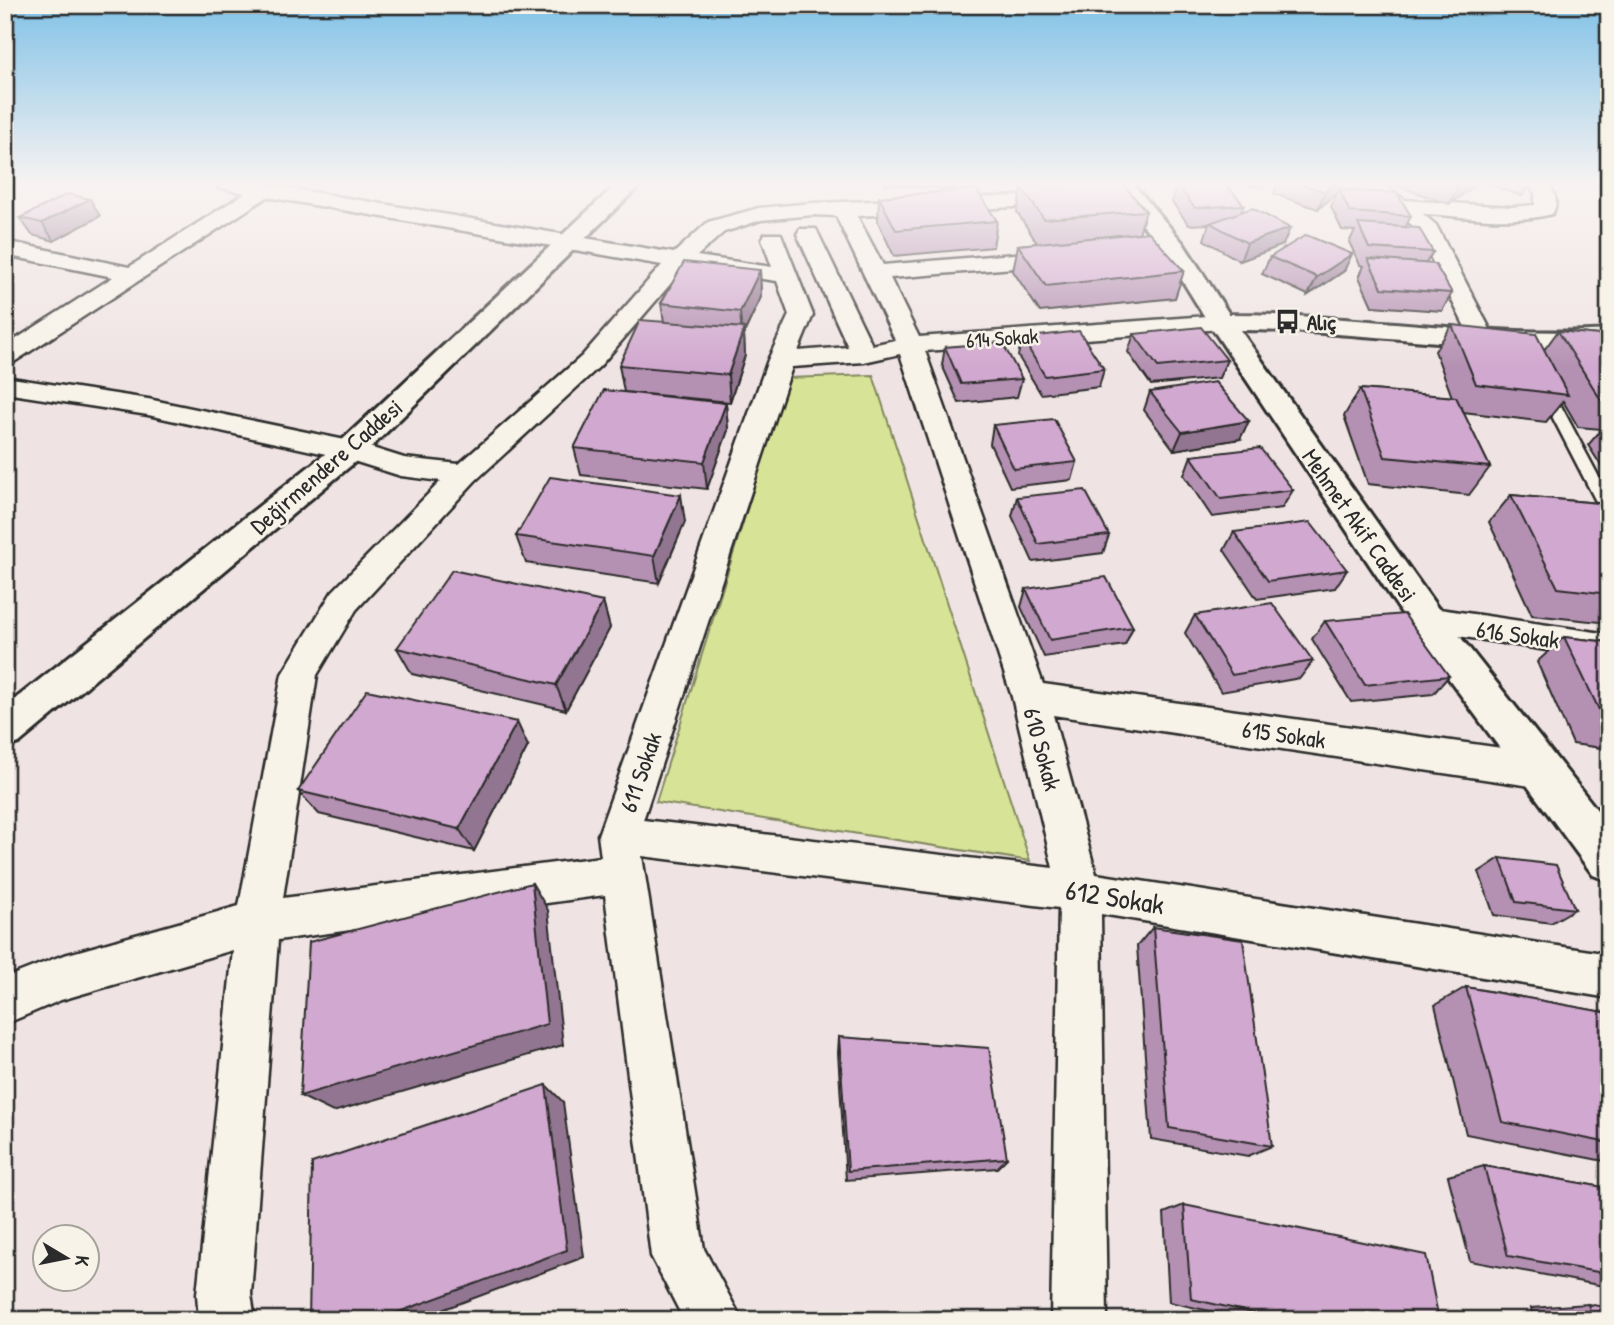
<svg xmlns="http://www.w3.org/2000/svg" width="1614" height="1325" viewBox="0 0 1614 1325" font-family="'Patrick Hand',sans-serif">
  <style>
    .green { fill: #d7e396; stroke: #818760; stroke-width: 2 }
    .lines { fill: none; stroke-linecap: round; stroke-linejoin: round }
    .lane-casing { stroke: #2b2b2b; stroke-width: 5 }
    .street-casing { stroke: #2b2b2b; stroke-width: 5 }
    .secondary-casing { stroke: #2b2b2b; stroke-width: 6 }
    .lane { fill: #f7f3e8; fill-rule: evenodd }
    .street { fill: #f7f3e8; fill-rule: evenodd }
    .secondary { fill: #f7f3e8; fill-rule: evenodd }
    .wall { fill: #b490b2; stroke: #2b2b2b; stroke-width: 2 }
    .shaded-wall { fill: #927691; stroke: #2b2b2b; stroke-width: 2 }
    .building { fill: #d1a8cf; stroke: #2b2b2b; stroke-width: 2 }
    .labels { text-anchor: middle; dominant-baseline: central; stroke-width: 5; stroke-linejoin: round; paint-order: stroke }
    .far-poi-label { font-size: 21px; font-weight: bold; fill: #2b2b2b; stroke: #f7f3e8; text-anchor: start }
    .far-street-label { font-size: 21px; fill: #2b2b2b; stroke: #f7f3e8 }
    .street-label { font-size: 24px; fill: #2b2b2b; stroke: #f7f3e8 }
    .near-street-label { font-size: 28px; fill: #2b2b2b; stroke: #f7f3e8 }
  </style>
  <rect width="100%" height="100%" fill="#efe4e3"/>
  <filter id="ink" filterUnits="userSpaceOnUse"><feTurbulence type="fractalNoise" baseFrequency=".0143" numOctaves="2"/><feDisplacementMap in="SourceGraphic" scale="14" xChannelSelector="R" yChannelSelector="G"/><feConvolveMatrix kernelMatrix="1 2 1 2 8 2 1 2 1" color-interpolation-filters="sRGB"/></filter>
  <g filter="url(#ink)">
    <polygon class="green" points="873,375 1030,861 656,802 788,378"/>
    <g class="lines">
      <defs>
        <polygon id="lane" points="1545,385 1552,389 1609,496 1609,516 1601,511 1538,389"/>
        <g id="street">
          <path d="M214 183H258L674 253 708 222 759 208 813 203 1073 194 1076 198 1073 202 1066 204 857 216 883 265 1062 250 1070 252 1073 257 1070 262 1062 264 890 278 919 337 1221 315 1230 317 1233 322 1230 327 1221 329 925 351 1043 684 1538 753 1552 758 1557 770 1552 782 1538 787 1053 715 1096 874 1609 954V998L1101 914 1107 1320H1051L1059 908 642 856 704 1249 742 1320H684L651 1256 605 895 278 940 251 1294 255 1320H199L197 1294 233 950 61 1000 5 1024V978L61 956 239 906 282 674 332 592 441 481 401 476 344 458 148 415 5 393V377L148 399 350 441 404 458 459 464 582 356 662 265 267 197 14 362 5 365V346L113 277 5 255V241L129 267 245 193 217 187ZM813 215 836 216 895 340 872 345 816 229H800L797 234 848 347 798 351 813 315 781 234H765L762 239 772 267 697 256 724 232 761 220ZM684 268 777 281 789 315 768 360 598 835 601 857 283 898 317 675 356 610 475 481 600 366ZM900 354 1012 697 1053 868 643 820 792 367 864 362Z"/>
          <path d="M1343 183H1373L1388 188 1405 200 1511 207 1535 205V193L1526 183H1547C1555 191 1559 204 1552 214 1511 225 1465 216 1423 214L1436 225 1493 335 1490 340 1481 342 1472 340 1469 335 1416 228 1374 196 1346 187Z"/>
          <polygon points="1426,607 1609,634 1609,660 1414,629 1409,620 1414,611"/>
        </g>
        <g id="secondary">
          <polygon points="618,183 642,183 361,457 19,743 5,748 5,707 339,443"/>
          <path d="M1109 183H1132L1183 243 1229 314C1356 314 1483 338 1609 330V346C1486 354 1363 330 1240 330L1439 610 1609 825V881L1593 875 1413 630 1208 322 1164 251Z"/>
        </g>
      </defs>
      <use href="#lane" class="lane-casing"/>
      <use href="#street" class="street-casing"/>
      <use href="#secondary" class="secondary-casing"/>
      <use href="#lane" class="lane"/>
      <use href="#street" class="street"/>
      <use href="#secondary" class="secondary"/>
    </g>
    <g class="wall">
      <polygon points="885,183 967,183 966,189 997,221 993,247 894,256 878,222 879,197 958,190 885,184"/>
      <polygon points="1019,183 1122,183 1146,211 1139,233 1184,271 1175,298 1040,312 1013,271 1018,245 1037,243 1017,212 1022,187"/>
      <polygon points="1236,183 1264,183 1263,187"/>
      <polygon points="1278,183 1343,183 1340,190 1411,216 1405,228 1433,252 1426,263 1452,293 1442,311 1372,306 1359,277 1364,266 1360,265 1349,242 1355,231 1342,230 1331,207 1337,193 1318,209 1274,194"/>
      <polygon points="1389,183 1475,183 1473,187 1449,204"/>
      <polygon points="1486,183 1530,183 1522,196"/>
      <polygon points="1177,185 1244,205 1241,212 1283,245 1240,261 1204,240 1209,224 1189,225 1172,202"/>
      <polygon points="90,199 100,216 54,241 32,235 20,218"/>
      <polygon points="1270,257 1344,271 1308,295 1262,274"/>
      <polygon points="760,270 761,297 744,333 745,355 730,402 624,392 619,365 664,322 661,303"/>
      <polygon points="1452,325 1544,350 1558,331 1609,336 1609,478 1588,445 1602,429 1578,427 1563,401 1546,422 1463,412 1490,467 1469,495 1368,484 1344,416 1360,389 1452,397 1435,351"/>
      <polygon points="1134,334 1227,360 1219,378 1151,385 1128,352"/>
      <polygon points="1022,338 1104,369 1099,387 1041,394 1018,356"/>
      <polygon points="945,347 1022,379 1017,397 959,403 942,365"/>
      <polygon points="1150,392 1240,439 1174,450 1144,410"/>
      <polygon points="726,403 728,430 707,489 581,475 574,448"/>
      <polygon points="993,425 1077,462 1072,480 1010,487 990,444"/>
      <polygon points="1191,456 1293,490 1282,508 1212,517 1184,475"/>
      <polygon points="1511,495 1609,504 1609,623 1532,615 1489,522"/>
      <polygon points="1017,497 1109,535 1103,553 1033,562 1012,516"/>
      <polygon points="685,522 659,583 526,563 516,536"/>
      <polygon points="1234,532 1347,570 1335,588 1257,599 1224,550"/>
      <polygon points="1026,589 1133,627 1125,645 1044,657 1021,607"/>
      <polygon points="603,602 610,628 566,710 412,674 397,648"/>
      <polygon points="1195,615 1313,661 1300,678 1221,692 1185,633"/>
      <polygon points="1325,621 1449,676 1433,694 1351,702 1312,639"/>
      <polygon points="1564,637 1609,642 1609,749 1573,744 1537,662"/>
      <polygon points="528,746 474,851 319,814 298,791"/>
      <polygon points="1500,858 1575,909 1551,923 1494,915 1479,872"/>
      <polygon points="1153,927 1272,1146 1248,1156 1151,1139 1137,946"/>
      <polygon points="1466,987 1609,1013 1609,1162 1466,1134 1435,1005"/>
      <polygon points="839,1037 1007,1158 997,1168 846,1180 838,1053"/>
      <polygon points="1484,1166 1609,1188 1609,1287 1470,1261 1448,1176"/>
      <polygon points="1184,1205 1439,1320 1250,1320 1169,1302 1164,1213"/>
      <polygon points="1588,1304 1609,1320 1534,1320 1531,1308"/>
    </g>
    <g class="shaded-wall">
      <polygon points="1336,183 1343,183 1339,191 1339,190 1337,193 1318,209 1325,192"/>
      <polygon points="1464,183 1475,183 1473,187 1449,204 1459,187"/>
      <polygon points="90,199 100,216 54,241 42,223"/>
      <polygon points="1290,228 1283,245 1240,261 1247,243"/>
      <polygon points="1352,254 1344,271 1308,295 1317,277"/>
      <polygon points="760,270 761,297 744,333 745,355 730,402 728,375 742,335 740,312"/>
      <polygon points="726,403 728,430 707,489 704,462"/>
      <polygon points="1249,421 1240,439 1174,450 1182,432"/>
      <polygon points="681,495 685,522 659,583 654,556"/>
      <polygon points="603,602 610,628 566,710 556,685"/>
      <polygon points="517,722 528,746 474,851 459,829"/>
      <polygon points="532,883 548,910 563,1045 333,1112 300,1096"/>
      <polygon points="546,1085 563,1102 584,1257 415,1320 377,1320"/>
    </g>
    <g class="building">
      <polygon points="1070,183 1122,183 1146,211 1044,219 1021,187"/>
      <polygon points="1225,183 1244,205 1195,208 1177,185"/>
      <polygon points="1298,183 1336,183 1325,192"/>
      <polygon points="1447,183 1464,183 1459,187"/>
      <polygon points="976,189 997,221 896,230 879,197"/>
      <polygon points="1339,190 1397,193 1411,216 1350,212"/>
      <polygon points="68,194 90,199 42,223 20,218"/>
      <polygon points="1252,208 1290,228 1247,243 1210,223"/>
      <polygon points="1358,224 1419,228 1433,252 1369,248"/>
      <polygon points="1149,232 1184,271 1046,286 1018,245"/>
      <polygon points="1306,235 1352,254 1317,277 1270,257"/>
      <polygon points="1368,259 1435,264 1452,293 1382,288"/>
      <polygon points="684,262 760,270 740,312 661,303"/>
      <polygon points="640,320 744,328 728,375 619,365"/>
      <polygon points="1452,325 1536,334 1568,395 1476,384"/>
      <polygon points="1201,327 1227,360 1158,367 1134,334"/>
      <polygon points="1079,331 1104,369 1045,376 1022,338"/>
      <polygon points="1558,331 1609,336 1609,401 1601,400"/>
      <polygon points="1002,342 1022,379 961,384 945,347"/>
      <polygon points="1215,382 1249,421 1182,432 1150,392"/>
      <polygon points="1360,389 1456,397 1490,467 1385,457"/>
      <polygon points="604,390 726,403 704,462 574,448"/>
      <polygon points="1054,419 1077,462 1014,469 993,425"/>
      <polygon points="1260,448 1293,490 1221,499 1191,456"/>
      <polygon points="550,477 681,495 654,556 516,536"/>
      <polygon points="1085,490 1109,535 1038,544 1017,497"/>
      <polygon points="1511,495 1609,504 1609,594 1558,588"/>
      <polygon points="1310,522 1347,570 1268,581 1234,532"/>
      <polygon points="452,570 603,602 556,685 397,648"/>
      <polygon points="1106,577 1133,627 1050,640 1026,589"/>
      <polygon points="1272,603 1313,661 1232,675 1195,615"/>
      <polygon points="1404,614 1449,676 1365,685 1325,621"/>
      <polygon points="1564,637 1609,642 1609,720 1604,720"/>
      <polygon points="367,690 517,722 459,829 298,791"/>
      <polygon points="1500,858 1556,865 1575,909 1516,902"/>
      <polygon points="532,883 547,1024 300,1096 309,942"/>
      <polygon points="1153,927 1243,940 1272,1146 1169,1128"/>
      <polygon points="1466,987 1609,1013 1609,1143 1502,1122"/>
      <polygon points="839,1037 989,1048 1007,1158 848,1171"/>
      <polygon points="546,1085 567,1250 377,1320 309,1320 312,1163"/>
      <polygon points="1484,1166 1609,1188 1609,1274 1508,1256"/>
      <polygon points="1184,1205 1426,1255 1439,1320 1285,1320 1191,1299"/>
      <polygon points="1588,1304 1609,1308 1609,1320 1593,1320"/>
    </g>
  </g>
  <linearGradient id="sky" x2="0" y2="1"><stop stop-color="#82c2e7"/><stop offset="0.5" stop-color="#f8f3f2"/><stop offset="1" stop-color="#f8f3f2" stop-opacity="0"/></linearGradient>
  <rect width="1614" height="368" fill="url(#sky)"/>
  <defs>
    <symbol id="bus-bare" viewBox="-9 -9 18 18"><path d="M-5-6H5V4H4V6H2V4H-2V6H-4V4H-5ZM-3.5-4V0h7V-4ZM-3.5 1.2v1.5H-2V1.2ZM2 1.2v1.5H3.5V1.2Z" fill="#2b2b2b" stroke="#f7f3e8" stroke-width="2.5" paint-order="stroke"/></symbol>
  </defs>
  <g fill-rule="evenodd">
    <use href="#bus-bare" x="1270" y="304" width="35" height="35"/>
  </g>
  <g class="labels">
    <g class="far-poi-label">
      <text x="1307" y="322">Alıç</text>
    </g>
    <g class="far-street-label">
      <text transform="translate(1002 338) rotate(-4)">614 Sokak</text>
    </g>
    <g class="street-label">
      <text transform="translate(326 466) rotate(-41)">Değirmendere Caddesi</text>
      <text transform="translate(1360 525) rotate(55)">Mehmet Akif Caddesi</text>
      <text transform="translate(1518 634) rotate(8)">616 Sokak</text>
      <text transform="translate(1284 734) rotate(8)">615 Sokak</text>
      <text transform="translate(1043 749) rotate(75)">610 Sokak</text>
      <text transform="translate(640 772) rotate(-71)">611 Sokak</text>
    </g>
    <g class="near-street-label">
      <text transform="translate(1115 897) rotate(9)">612 Sokak</text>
    </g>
  </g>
  <rect width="1614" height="1325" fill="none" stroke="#f7f3e8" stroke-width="28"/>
  <rect x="14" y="14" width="1586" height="1297" fill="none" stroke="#2b2b2b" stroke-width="2.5" filter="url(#ink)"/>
  <g transform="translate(66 1258) rotate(100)"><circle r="33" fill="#f7f3e8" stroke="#a5a39c" stroke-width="2"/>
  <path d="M0-5L12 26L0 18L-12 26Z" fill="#2b2b2b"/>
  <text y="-10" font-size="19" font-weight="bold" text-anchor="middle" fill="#2b2b2b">K</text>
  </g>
</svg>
